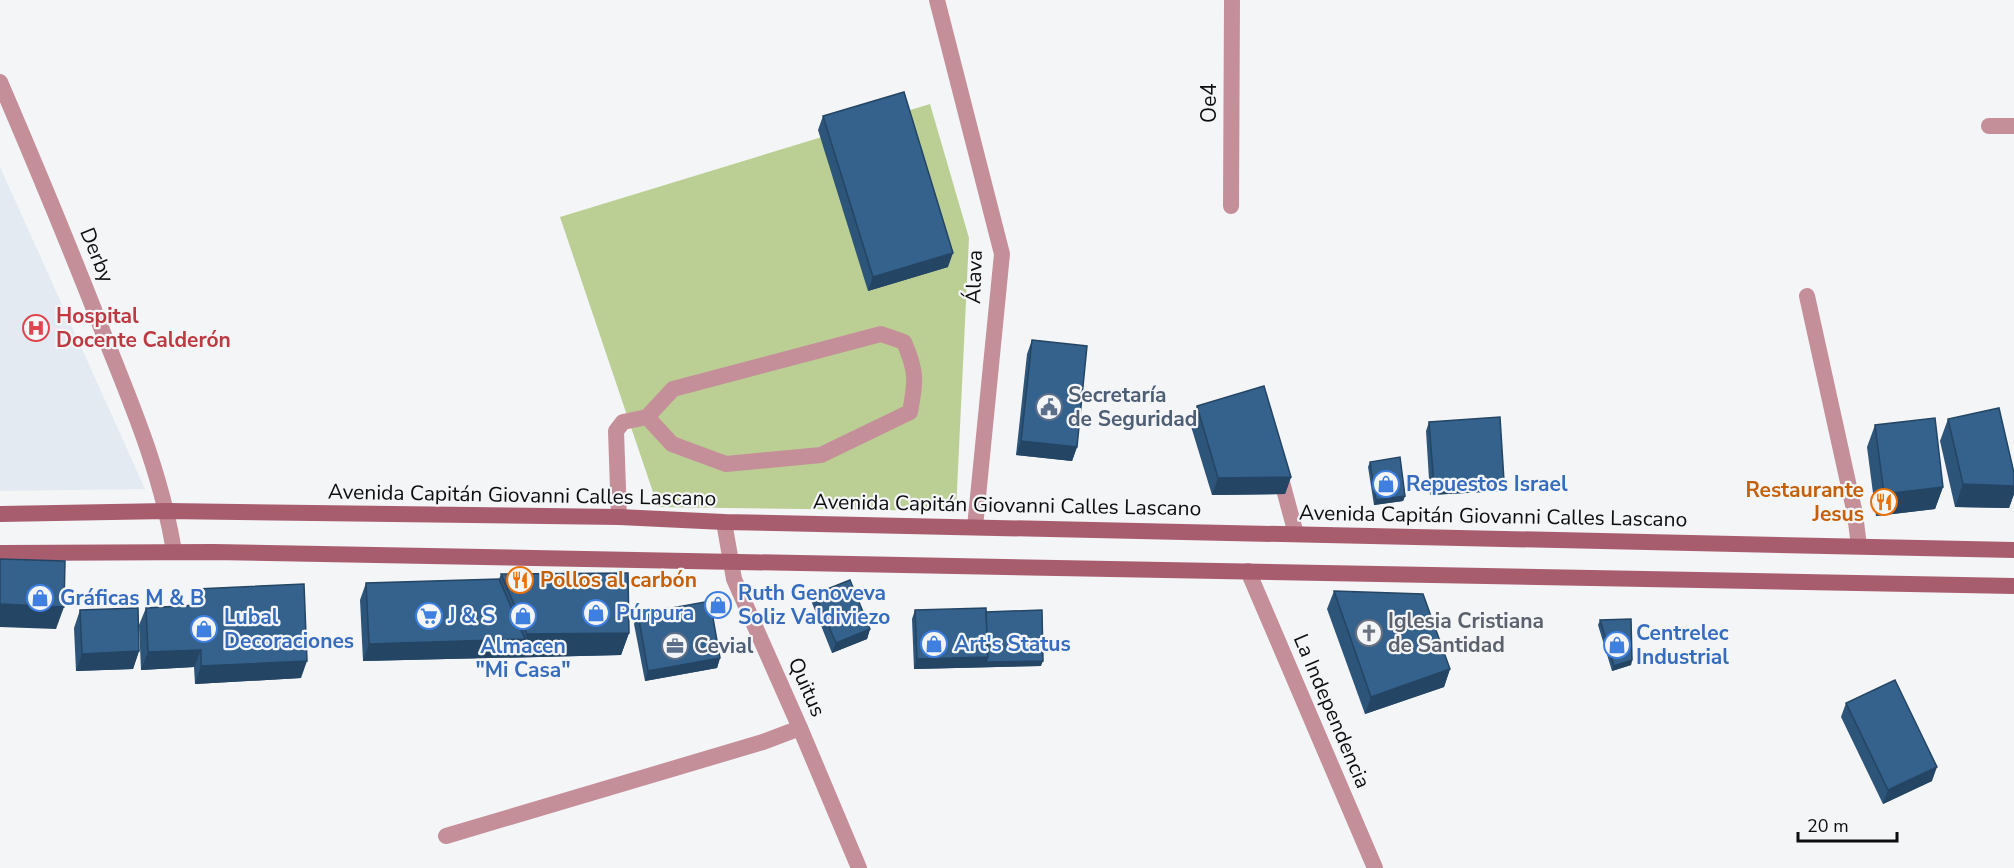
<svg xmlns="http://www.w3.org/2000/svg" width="2014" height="868" viewBox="0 0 2014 868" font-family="'Nunito Sans',sans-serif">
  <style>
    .built { fill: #e3eaf1 }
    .green { fill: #bbcf94 }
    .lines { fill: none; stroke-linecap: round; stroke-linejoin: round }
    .service { stroke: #c58f9a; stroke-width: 16 }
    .minor { stroke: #c58f9a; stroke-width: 16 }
    .secondary { stroke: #a85d6f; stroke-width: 16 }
    .wall { fill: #2d5479 }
    .shaded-wall { fill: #244563 }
    .building { fill: #34628d; stroke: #244563; stroke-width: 1.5 }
    .labels { text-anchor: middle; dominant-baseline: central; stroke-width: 4.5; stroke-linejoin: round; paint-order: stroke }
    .street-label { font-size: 21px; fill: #0d0e0e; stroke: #f4f5f7 }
    .health-label { font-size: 21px; font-weight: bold; fill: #be3a42; stroke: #f4f5f7; text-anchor: start }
    .service-label { font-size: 21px; font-weight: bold; fill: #4e5e75; stroke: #f4f5f7; text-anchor: start }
    .shop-label { font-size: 21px; font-weight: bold; fill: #366cbe; stroke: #f4f5f7; text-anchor: start }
    .food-label { font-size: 21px; font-weight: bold; fill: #c56008; stroke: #f4f5f7; text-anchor: end }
    .worship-label { font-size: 21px; font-weight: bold; fill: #5b616d; stroke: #f4f5f7; text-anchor: start }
  </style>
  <rect width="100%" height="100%" fill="#f4f5f7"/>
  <polygon class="built" points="0,167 145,489 0,491"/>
  <polygon class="green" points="930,104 969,238 956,511 658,507 560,217"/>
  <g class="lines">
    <g class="service">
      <polyline points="1807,296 1855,514 1859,546"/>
      <path d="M619 517 616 431 623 422 647 417 673 389 881 334 904 342C917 372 916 381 910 412L821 455 726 464 672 444 647 417"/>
    </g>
    <g class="minor">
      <polyline points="937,0 1002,254 975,527"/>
      <path d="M0 82C36 166 71 250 104 335 133 407 161 473 174 551"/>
      <polyline points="1989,126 2014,126"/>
      <polyline points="1231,206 1232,0"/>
      <polyline points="1279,471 1296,534"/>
      <polyline points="724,522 734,579 800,728 859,868"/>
      <polyline points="1248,571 1375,868"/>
      <polyline points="446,836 763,742 800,728"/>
    </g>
    <g class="secondary">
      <polyline points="0,514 167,511 619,517 724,522 2014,550"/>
      <polyline points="0,553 214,552 2014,586"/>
    </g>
  </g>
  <g class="wall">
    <polygon points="823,116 948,267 868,291 818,130"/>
    <polygon points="1032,340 1077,447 1072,461 1016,455 1027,354"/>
    <polygon points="1197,406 1291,477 1285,494 1212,495 1190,423"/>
    <polygon points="1948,419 2014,473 2014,494 2009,508 1955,507 1940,441"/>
    <polygon points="1429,422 1501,491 1430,495 1426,431"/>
    <polygon points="1875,425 1943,487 1935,509 1876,516 1867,447"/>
    <polygon points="1370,462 1405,496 1403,501 1374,505 1368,467"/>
    <polygon points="501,574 629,633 621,655 363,661 360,600 366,583 499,579"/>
    <polygon points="197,589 301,678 195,684 194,667 141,670 139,625 146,608 191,605"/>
    <polygon points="1334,591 1450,669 1444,687 1365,714 1327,609"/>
    <polygon points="815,594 870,629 867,639 832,653 812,603"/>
    <polygon points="80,610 139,651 133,669 76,671 74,628"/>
    <polygon points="915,610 1041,666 914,669 912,619"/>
    <polygon points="638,614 720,658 717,668 645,681 634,624"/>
    <polygon points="1600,620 1632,660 1631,665 1612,671 1598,625"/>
    <polygon points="1846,703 1932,781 1883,804 1841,717"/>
  </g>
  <g class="shaded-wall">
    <polygon points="953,253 948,267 868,291 873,277"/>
    <polygon points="1021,441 1077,447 1072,461 1016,455"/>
    <polygon points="1291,477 1285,494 1212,495 1218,478"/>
    <polygon points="1504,481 1501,491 1430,495 1434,485"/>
    <polygon points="1963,484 2014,486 2014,494 2009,508 1955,507"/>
    <polygon points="1943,487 1935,509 1876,516 1884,494"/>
    <polygon points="1405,496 1403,501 1374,505 1376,500"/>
    <polygon points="0,604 64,607 56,629 0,627"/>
    <polygon points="870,629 867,639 832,653 836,643"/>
    <polygon points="629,633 621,655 363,661 369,644 525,639 527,634"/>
    <polygon points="201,650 194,667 141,670 148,652"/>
    <polygon points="139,651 133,669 76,671 82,654"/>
    <polygon points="988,657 1043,661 1041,666 914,669 917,659"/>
    <polygon points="720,658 717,668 645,681 648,671"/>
    <polygon points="1632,660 1631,665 1612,671 1614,666"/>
    <polygon points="307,661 301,678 195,684 201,666"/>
    <polygon points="1450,669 1444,687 1365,714 1371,697"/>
    <polygon points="1937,767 1932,781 1883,804 1888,790"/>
  </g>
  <g class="building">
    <polygon points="904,92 953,253 873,277 823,116"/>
    <polygon points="1032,340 1087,346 1077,447 1021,441"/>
    <polygon points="1264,386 1291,477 1218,478 1197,406"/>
    <polygon points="1999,408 2014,473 2014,486 1963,484 1948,419"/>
    <polygon points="1500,417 1504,481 1434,485 1429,422"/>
    <polygon points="1935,418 1943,487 1884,494 1875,425"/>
    <polygon points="1400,457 1405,496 1376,500 1370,462"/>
    <polygon points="0,559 65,561 64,607 0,604"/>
    <polygon points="628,573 629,633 527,634 501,574"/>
    <polygon points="499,579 525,639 369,644 366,583"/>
    <polygon points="850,580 870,629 836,643 815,594"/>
    <polygon points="304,584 307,661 201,666 201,650 148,652 146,608 198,605 197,589"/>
    <polygon points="1334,591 1423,594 1450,669 1371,697"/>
    <polygon points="710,601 720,658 648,671 638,614"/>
    <polygon points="138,608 139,651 82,654 80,610"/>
    <polygon points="986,608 988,657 917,659 915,610"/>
    <polygon points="1042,610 1043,661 986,662 988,657 986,612"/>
    <polygon points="1631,619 1632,660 1614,666 1600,620"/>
    <polygon points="1895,680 1937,767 1888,790 1846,703"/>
  </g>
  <defs>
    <symbol id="hospital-ring" viewBox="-11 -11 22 22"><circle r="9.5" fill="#f4f5f7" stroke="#e0444e" stroke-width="1.5"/><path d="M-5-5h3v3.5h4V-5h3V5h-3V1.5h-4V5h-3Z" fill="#e0444e"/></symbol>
    <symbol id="civic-ring" viewBox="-11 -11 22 22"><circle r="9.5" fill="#f4f5f7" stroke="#5c6f8a" stroke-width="1.5"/><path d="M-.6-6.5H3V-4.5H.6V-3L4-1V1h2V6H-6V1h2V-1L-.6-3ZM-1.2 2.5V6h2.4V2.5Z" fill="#5c6f8a"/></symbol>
    <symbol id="shop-ring" viewBox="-11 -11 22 22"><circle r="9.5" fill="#f4f5f7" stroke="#3f7fe0" stroke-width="1.5"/><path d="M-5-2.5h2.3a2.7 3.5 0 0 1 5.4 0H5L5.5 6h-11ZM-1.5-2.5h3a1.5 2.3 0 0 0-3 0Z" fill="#3f7fe0"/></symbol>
    <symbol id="restaurant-ring" viewBox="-11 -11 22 22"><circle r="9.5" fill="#f4f5f7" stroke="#e8710a" stroke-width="1.5"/><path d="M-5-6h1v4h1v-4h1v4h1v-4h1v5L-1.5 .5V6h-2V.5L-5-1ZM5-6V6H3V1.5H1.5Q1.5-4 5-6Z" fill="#e8710a"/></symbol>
    <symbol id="supermarket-ring" viewBox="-11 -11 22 22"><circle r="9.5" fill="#f4f5f7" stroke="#3f7fe0" stroke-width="1.5"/><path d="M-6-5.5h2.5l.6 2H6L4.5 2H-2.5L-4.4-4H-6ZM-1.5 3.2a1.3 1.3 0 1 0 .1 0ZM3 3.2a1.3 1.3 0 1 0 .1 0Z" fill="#3f7fe0"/></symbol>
    <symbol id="church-ring" viewBox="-11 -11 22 22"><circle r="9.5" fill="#f4f5f7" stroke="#6b7280" stroke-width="1.5"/><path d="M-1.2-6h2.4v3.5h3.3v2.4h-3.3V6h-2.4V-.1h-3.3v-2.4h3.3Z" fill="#6b7280"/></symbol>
    <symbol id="office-ring" viewBox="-11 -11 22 22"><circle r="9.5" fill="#f4f5f7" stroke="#5c6f8a" stroke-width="1.5"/><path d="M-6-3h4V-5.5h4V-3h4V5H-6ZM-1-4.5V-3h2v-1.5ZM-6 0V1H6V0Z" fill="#5c6f8a"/></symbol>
  </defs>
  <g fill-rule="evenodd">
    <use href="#hospital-ring" x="21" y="313" width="30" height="30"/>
    <use href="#civic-ring" x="1034" y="392" width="30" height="30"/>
    <use href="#shop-ring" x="1371" y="469" width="30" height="30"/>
    <use href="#restaurant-ring" x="1869" y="487" width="30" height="30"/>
    <use href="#restaurant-ring" x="505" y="565" width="30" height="30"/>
    <use href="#shop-ring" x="25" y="583" width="30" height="30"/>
    <use href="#shop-ring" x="703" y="590" width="30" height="30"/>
    <use href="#shop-ring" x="581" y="598" width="30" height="30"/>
    <use href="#supermarket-ring" x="414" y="601" width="30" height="30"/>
    <use href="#shop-ring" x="508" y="601" width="30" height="30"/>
    <use href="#shop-ring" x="189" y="614" width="30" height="30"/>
    <use href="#church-ring" x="1354" y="618" width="30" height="30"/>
    <use href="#shop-ring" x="919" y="629" width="30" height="30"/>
    <use href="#shop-ring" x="1602" y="630" width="30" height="30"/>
    <use href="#office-ring" x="660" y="631" width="30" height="30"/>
  </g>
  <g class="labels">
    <g class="street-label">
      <text transform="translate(1209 103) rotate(-90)">Oe4</text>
      <text transform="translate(97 255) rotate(68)">Derby</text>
      <text transform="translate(974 277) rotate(-88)">Álava</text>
      <text transform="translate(522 495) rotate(1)">Avenida Capitán Giovanni Calles Lascano</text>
      <text transform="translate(1007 505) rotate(1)">Avenida Capitán Giovanni Calles Lascano</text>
      <text transform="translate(1493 516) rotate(1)">Avenida Capitán Giovanni Calles Lascano</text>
      <text transform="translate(807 687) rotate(66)">Quitus</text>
      <text transform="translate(1332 711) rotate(67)">La Independencia</text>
    </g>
    <g class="health-label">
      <text x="56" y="316">Hospital<tspan x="56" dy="24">Docente Calderón</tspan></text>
    </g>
    <g class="service-label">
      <text x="1068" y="395">Secretaría<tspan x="1068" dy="24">de Seguridad</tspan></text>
      <text x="694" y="646">Cevial</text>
    </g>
    <g class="shop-label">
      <text x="1406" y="484">Repuestos Israel</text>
      <text x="738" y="593">Ruth Genoveva<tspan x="738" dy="24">Soliz Valdiviezo</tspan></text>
      <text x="60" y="598">Gráficas M &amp; B</text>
      <text x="616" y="613">Púrpura</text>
      <text x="448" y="616">J &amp; S</text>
      <text x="224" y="617">Lubal<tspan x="224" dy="24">Decoraciones</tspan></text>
      <text x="1636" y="633">Centrelec<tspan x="1636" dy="24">Industrial</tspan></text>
      <text x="954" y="644">Art's Status</text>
      <text x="523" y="646" text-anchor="middle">Almacen<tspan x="523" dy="24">"Mi Casa"</tspan></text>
    </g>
    <g class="food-label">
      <text x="1864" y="490">Restaurante<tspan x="1864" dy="24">Jesus</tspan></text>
      <text x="540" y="580" text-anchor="start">Pollos al carbón</text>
    </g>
    <g class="worship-label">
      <text x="1388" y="621">Iglesia Cristiana<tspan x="1388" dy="24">de Santidad</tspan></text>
    </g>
  </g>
  <path d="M1798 832v9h99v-9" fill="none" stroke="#0d0e0e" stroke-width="3"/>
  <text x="1807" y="832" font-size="18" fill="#0d0e0e" stroke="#f4f5f7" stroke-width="4.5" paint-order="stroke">20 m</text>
</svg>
